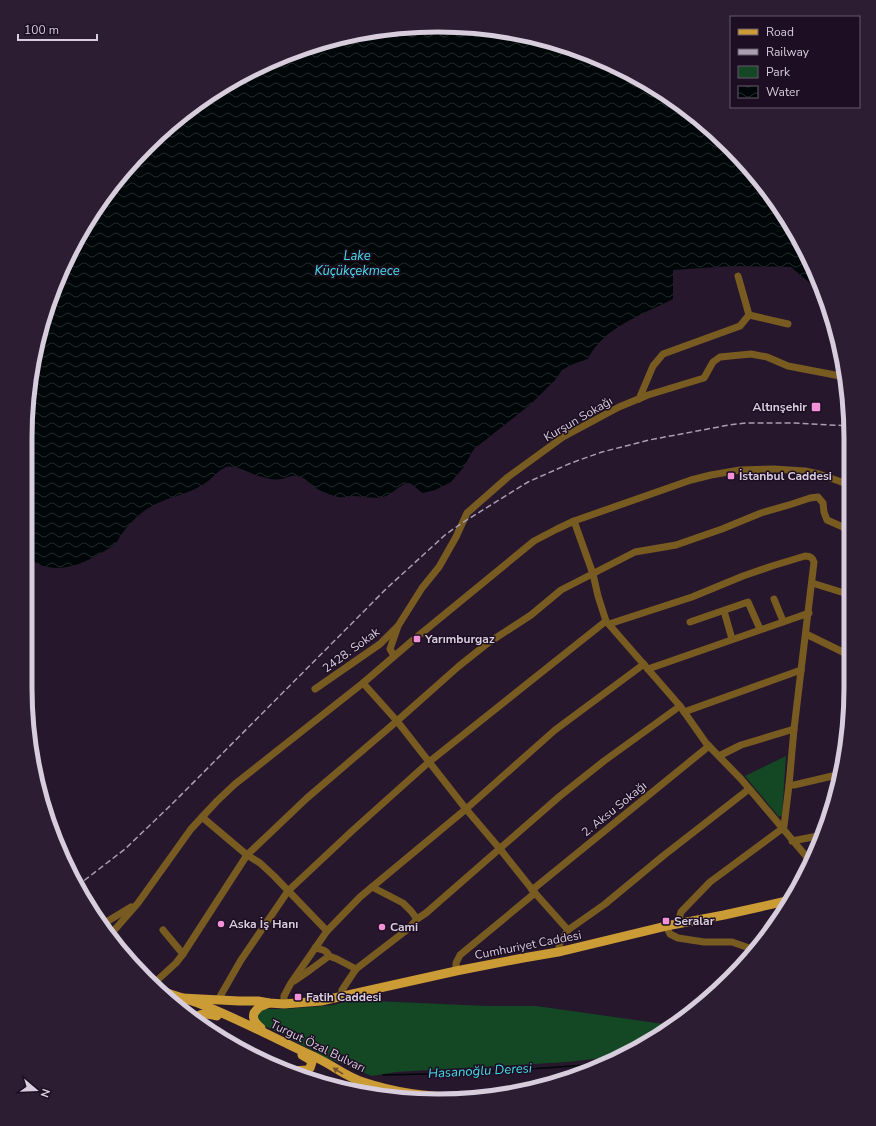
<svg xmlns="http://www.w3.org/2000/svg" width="876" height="1126" viewBox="0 0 876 1126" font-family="'Nunito Sans',sans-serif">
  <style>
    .green { fill: #144723 }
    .water { fill: url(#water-waves) }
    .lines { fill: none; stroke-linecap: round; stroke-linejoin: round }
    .stream { stroke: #000708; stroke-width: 1.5 }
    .minor { stroke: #785b20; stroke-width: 7 }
    .major { stroke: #cb9b36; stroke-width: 9 }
    .rail { stroke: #aa9eaf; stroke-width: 1.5; stroke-dasharray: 6 3; stroke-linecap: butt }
    .oneway { fill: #74542c }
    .poi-dot { fill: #f391d6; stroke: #1d0e23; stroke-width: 1.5 }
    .labels { text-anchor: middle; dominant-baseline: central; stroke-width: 3; stroke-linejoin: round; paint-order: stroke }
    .poi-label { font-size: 12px; font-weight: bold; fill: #d7cddc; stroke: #1d0e23; text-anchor: start }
    .street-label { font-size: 12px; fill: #d7cddc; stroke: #1d0e23 }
    .water-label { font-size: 13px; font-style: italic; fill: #43dfe9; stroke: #1d0e23 }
    .rim { fill: none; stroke: #d7cddc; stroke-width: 5 }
  </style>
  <defs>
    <pattern id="water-waves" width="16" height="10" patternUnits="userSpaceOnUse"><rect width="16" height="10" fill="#000708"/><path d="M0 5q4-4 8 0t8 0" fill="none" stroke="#242a2b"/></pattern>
  </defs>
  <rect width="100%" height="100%" fill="#26172d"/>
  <g class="green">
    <polygon points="786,756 782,815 779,817 745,776"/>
    <polygon points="351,1000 487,1006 536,1006 671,1025 645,1046 620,1056 567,1062 396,1072 372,1076 327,1058 263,1025 258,1019 258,1011 264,1009 286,1009 334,1005"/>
  </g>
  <path class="water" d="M465 26 545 39 620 67 689 110 748 166 796 231 824 295 791 267 732 266 673 270V299C644 314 602 328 588 359L573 364 562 370 555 380 531 404 474 449 463 468 451 482 435 490 423 493C418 491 414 484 409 483 403 482 393 493 386 496 375 500 365 496 353 496 348 496 343 498 338 497 333 496 320 491 316 488 310 485 308 480 301 477 293 473 289 478 281 479 276 480 268 479 263 477 252 475 236 464 226 467 218 470 212 479 204 484 185 496 164 497 144 511 135 518 127 526 121 535 119 537 118 541 116 543 112 547 106 550 101 553 76 568 50 576 25 556L26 411 47 305 80 232 110 186 166 127 231 80 305 47 384 29Z"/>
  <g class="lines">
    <polyline class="stream" points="383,1075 470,1073 601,1064"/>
    <g class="minor">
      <polyline points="749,315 788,324"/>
      <polyline points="639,399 653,366 663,354 740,326 749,315 738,276"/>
      <polyline points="574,521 593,574 598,596 606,621 680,706 706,743 741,779 811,862"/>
      <polyline points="812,583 851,595"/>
      <polyline points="774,599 783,621"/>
      <polyline points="724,611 732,639"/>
      <polyline points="690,622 748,602 760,629"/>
      <path d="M609 624 692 597 743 576 772 566 805 556C810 556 813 558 814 562L794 729 789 785 784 826 783 828 710 882 681 912 680 915V923"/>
      <polyline points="806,634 851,656"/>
      <polyline points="394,656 390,649 398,626 422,588 439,567 456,537 467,513 508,477 563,437 619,407 648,395 704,378 713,362 720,357 751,354 767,357 788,366 835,375 844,378"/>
      <polyline points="648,669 809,613"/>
      <polyline points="363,683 397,721 466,809 500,849 535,893 568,930"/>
      <polyline points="315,689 380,644 397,627"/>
      <polyline points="684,712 801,670"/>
      <polyline points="719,756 741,745 794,729"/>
      <polyline points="789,785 794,785 841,774"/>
      <polyline points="202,817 247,855 260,863 274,876 327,931"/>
      <polyline points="792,841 823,835"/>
      <polyline points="372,887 403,903 411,911 417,919"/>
      <polyline points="532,890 709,746"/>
      <polyline points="103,924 131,907"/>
      <polyline points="666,926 670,934 678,938 704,942 732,942 755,950"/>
      <polyline points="163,930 183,954"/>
      <polyline points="111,934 138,903 191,829 217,801 235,784 363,683 412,641 534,541 557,529 574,521 691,480 711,475 740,470 774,469 805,471 819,474 850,485"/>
      <polyline points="558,952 560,943 568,930 605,904 663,856 749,789"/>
      <polyline points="329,956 337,959 356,969"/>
      <polyline points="456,971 456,963 460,955 535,893"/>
      <path d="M294 981 310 970 329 956C327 950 321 949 315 948"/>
      <polyline points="152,985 176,963 183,954 247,855 307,798 397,721 459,666 488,643 531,615 561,590 635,552 676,545 722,529 761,513 792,504 810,498 818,497 823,503 824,512 827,520 843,527 850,533"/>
      <polyline points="341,997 342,990 356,969 408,929 417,919 426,913 560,796 604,761 680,706"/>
      <polyline points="218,1000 241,960 288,891 352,831 429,762 606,621"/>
      <polyline points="284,1004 284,996 291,983 327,931 360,897 466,809 555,730 644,664"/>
    </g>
    <g class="major">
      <path d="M161 991C173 995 186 999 198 1003 239 1019 278 1040 317 1058 334 1066 345 1076 363 1082 399 1094 433 1098 471 1097"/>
      <polyline points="182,998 239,1001 258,1001 269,1003 284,1004 321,1001 456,971 523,958 558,952 666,926 724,915 791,900"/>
      <path d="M195 1018C202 1012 209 1014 217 1016"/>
      <path d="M261 1028C256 1024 252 1020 254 1013L259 1007 269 1003"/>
      <polyline points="293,1071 307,1070 310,1068 312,1062 309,1059 302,1055"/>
      <polyline points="317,1081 343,1089"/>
    </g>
    <polyline class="rail" points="77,886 125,849 172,804 387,588 422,556 445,535 462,523 528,482 571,463 602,452 649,440 729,425 746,423 795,423 850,426"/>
  </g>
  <defs><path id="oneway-solid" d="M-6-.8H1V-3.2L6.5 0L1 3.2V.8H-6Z"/></defs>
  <use class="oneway" href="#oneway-solid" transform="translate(338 1071) rotate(-148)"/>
  <g class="poi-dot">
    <rect x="811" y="402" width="10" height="10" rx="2"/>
    <rect x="727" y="472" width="8" height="8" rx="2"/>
    <rect x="413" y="635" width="8" height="8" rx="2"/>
    <rect x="662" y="917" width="8" height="8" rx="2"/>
    <circle cx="221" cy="924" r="4"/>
    <circle cx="382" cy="927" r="4"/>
    <rect x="294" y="993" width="8" height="8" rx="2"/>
  </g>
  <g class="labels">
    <g class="poi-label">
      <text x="807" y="407" text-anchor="end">Altınşehir</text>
      <text x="739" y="476">İstanbul Caddesi</text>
      <text x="425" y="639">Yarımburgaz</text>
      <text x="674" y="921">Seralar</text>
      <text x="229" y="924">Aska İş Hanı</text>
      <text x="390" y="927">Cami</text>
      <text x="306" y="997">Fatih Caddesi</text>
    </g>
    <g class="street-label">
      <text transform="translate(578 419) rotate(-30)">Kurşun Sokağı</text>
      <text transform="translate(351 650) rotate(-36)">2428. Sokak</text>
      <text transform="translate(614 809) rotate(-39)">2. Aksu Sokağı</text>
      <text transform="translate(528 945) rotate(-11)">Cumhuriyet Caddesi</text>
      <text transform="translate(318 1046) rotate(26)">Turgut Özal Bulvarı</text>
    </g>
    <g class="water-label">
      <text x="357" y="256">Lake<tspan x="357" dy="15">Küçükçekmece</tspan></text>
      <text transform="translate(480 1071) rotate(-3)">Hasanoğlu Deresi</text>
    </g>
  </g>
  <path d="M0 0H876V1126H0ZM438 32H438A406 406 0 0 1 844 438V688A406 406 0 0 1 438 1094H438A406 406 0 0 1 32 688V438A406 406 0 0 1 438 32Z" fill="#2c1d32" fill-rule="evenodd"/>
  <path class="rim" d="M438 32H438A406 406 0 0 1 844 438V688A406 406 0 0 1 438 1094H438A406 406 0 0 1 32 688V438A406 406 0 0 1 438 32Z"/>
  <rect x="730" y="16" width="130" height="92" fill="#1d0e23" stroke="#675a6d"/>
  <rect x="738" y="29" width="20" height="6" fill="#cb9b36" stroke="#675a6d"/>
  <text x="766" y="36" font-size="12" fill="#d7cddc">Road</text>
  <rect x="738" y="49" width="20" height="6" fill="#aa9eaf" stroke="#675a6d"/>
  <text x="766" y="56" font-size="12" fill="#d7cddc">Railway</text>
  <rect x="738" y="66" width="20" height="12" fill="#144723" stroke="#675a6d"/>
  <text x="766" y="76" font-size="12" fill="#d7cddc">Park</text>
  <rect x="738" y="86" width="20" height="12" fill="url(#water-waves)" stroke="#675a6d"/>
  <text x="766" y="96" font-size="12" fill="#d7cddc">Water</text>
  <g transform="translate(36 1090) rotate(109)" stroke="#1d0e23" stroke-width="3" paint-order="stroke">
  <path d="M0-3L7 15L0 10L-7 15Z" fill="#d7cddc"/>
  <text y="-6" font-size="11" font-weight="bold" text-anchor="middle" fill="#d7cddc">N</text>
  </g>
  <path d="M18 34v6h79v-6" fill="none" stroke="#d7cddc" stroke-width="2"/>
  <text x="24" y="34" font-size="12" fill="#d7cddc" stroke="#1d0e23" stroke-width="3" paint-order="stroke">100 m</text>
</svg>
